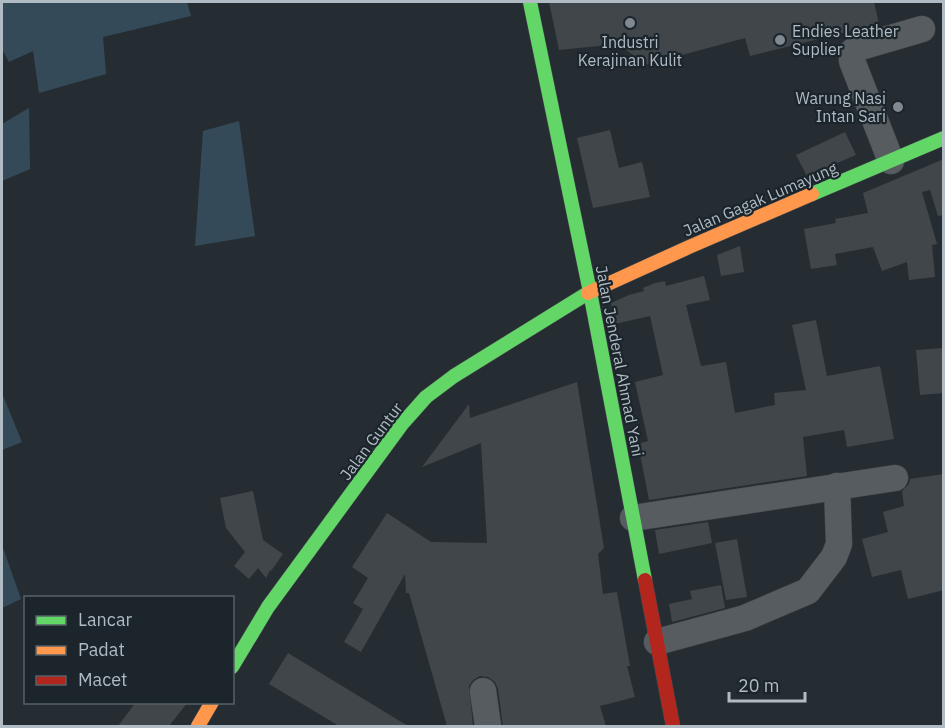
<svg xmlns="http://www.w3.org/2000/svg" width="945" height="728" viewBox="0 0 945 728" font-family="'IBM Plex Sans',sans-serif">
  <style>
    .water { fill: #354a58 }
    .building { fill: #40464a }
    .lines { fill: none; stroke-linecap: round; stroke-linejoin: round }
    .street-casing { stroke: #44494d; stroke-width: 27 }
    .fast-casing { stroke: #44494d; stroke-width: 15 }
    .slow-casing { stroke: #44494d; stroke-width: 15 }
    .jam-casing { stroke: #44494d; stroke-width: 15 }
    .street { stroke: #565c60; stroke-width: 26 }
    .fast { stroke: #63d668; stroke-width: 14 }
    .slow { stroke: #ff974d; stroke-width: 14 }
    .jam { stroke: #b3261e; stroke-width: 14 }
    .poi-dot { fill: #808990; stroke: #1b252b; stroke-width: 2 }
    .labels { text-anchor: middle; dominant-baseline: central; stroke-width: 4.5; stroke-linejoin: round; paint-order: stroke }
    .poi-label { font-size: 16px; fill: #b0bbc3; stroke: #1b252b; text-anchor: start }
    .street-label { font-size: 16px; fill: #b0bbc3; stroke: #1b252b }
  </style>
  <rect width="100%" height="100%" fill="#262d32"/>
  <g class="water">
    <polygon points="2,2 187,2 191,16 103,37 106,74 39,93 33,51 9,62 2,49"/>
    <polygon points="29,108 30,169 2,181 2,124"/>
    <polygon points="239,121 255,236 195,246 203,131"/>
    <polygon points="2,393 22,442 2,450"/>
    <polygon points="2,545 21,599 2,608"/>
  </g>
  <g class="building">
    <polygon points="549,2 874,2 879,24 750,56 745,38 645,65 619,44 559,50"/>
    <polygon points="610,130 619,168 642,162 650,197 593,208 577,138"/>
    <polygon points="845,132 856,155 807,176 796,155"/>
    <polygon points="944,159 944,215 938,216 930,190 922,192 937,244 932,245 935,277 909,280 907,262 882,271 873,247 835,254 837,265 811,269 804,229 836,223 835,219 868,213 863,193"/>
    <polygon points="740,246 744,272 721,276 717,255"/>
    <polygon points="704,276 710,300 686,305 701,366 726,362 735,413 775,405 774,393 806,390 792,325 816,320 827,376 880,366 894,439 847,447 844,430 803,437 807,476 649,500 638,444 648,441 635,382 663,375 650,316 615,324 611,303 629,295 644,291 643,288 655,283 665,281 666,286"/>
    <polygon points="944,348 944,393 920,395 916,350"/>
    <polygon points="577,382 604,548 598,554 603,594 617,592 630,666 627,666 635,697 600,706 606,726 503,726 498,689 495,682 488,677 480,676 473,680 469,686 473,726 447,726 409,593 406,593 405,574 361,652 344,642 363,609 353,603 368,578 352,567 387,513 431,542 487,543 481,443 422,467 469,404 470,418"/>
    <polygon points="944,474 944,590 908,599 901,570 872,577 862,539 888,532 883,512 904,506 902,491 909,484 910,479"/>
    <polygon points="253,491 263,540 283,554 271,571 270,570 266,578 258,568 249,579 234,566 245,552 226,528 220,498"/>
    <polygon points="708,522 712,543 659,554 655,530"/>
    <polygon points="737,539 747,597 726,600 715,543"/>
    <polygon points="721,585 725,608 672,622 669,604 692,599 690,591"/>
    <polygon points="288,653 334,681 408,726 339,726 269,684"/>
    <polygon points="136,702 188,702 169,726 118,726"/>
  </g>
  <g class="lines">
    <defs>
      <g id="street">
        <polyline points="891,161 852,61 852,52 857,48 922,29"/>
        <polyline points="633,518 895,478"/>
        <polyline points="657,642 745,618 808,591 834,557 839,544 837,486"/>
        <polyline points="483,691 488,726"/>
      </g>
      <g id="fast">
        <polyline points="530,2 590,292 645,580"/>
        <polyline points="812,194 944,138"/>
        <polyline points="232,667 268,607 402,424 426,397 454,376 588,293"/>
      </g>
      <g id="slow">
        <polyline points="588,293 689,247 812,194"/>
        <polyline points="198,726 212,702"/>
      </g>
      <polyline id="jam" points="645,580 673,726"/>
    </defs>
    <use href="#street" class="street-casing"/>
    <use href="#fast" class="fast-casing"/>
    <use href="#slow" class="slow-casing"/>
    <use href="#jam" class="jam-casing"/>
    <use href="#street" class="street"/>
    <use href="#fast" class="fast"/>
    <use href="#slow" class="slow"/>
    <use href="#jam" class="jam"/>
  </g>
  <g class="poi-dot">
    <circle cx="630" cy="23" r="6"/>
    <circle cx="780" cy="40" r="6"/>
    <circle cx="898" cy="107" r="6"/>
  </g>
  <g class="labels">
    <g class="poi-label">
      <text x="792" y="31">Endies Leather<tspan x="792" dy="18">Suplier</tspan></text>
      <text x="630" y="42" text-anchor="middle">Industri<tspan x="630" dy="18">Kerajinan Kulit</tspan></text>
      <text x="886" y="98" text-anchor="end">Warung Nasi<tspan x="886" dy="18">Intan Sari</tspan></text>
    </g>
    <g class="street-label">
      <text transform="translate(760 199) rotate(-23)">Jalan Gagak Lumayung</text>
      <text transform="translate(620 361) rotate(79)">Jalan Jenderal Ahmad Yani</text>
      <text transform="translate(371 441) rotate(-53)">Jalan Guntur</text>
    </g>
  </g>
  <rect width="945" height="728" fill="none" stroke="#b0bbc3" stroke-width="6"/>
  <rect x="24" y="596" width="210" height="108" fill="#1b252b" stroke="#576168" stroke-width="1.5"/>
  <rect x="36" y="616" width="30" height="9" fill="#63d668" stroke="#576168" stroke-width="1.5"/>
  <text x="78" y="626" font-size="18" fill="#b0bbc3">Lancar</text>
  <rect x="36" y="646" width="30" height="9" fill="#ff974d" stroke="#576168" stroke-width="1.5"/>
  <text x="78" y="656" font-size="18" fill="#b0bbc3">Padat</text>
  <rect x="36" y="676" width="30" height="9" fill="#b3261e" stroke="#576168" stroke-width="1.5"/>
  <text x="78" y="686" font-size="18" fill="#b0bbc3">Macet</text>
  <path d="M729 692v9h76v-9" fill="none" stroke="#b0bbc3" stroke-width="3"/>
  <text x="738" y="692" font-size="18" fill="#b0bbc3" stroke="#1b252b" stroke-width="4.5" paint-order="stroke">20 m</text>
</svg>
